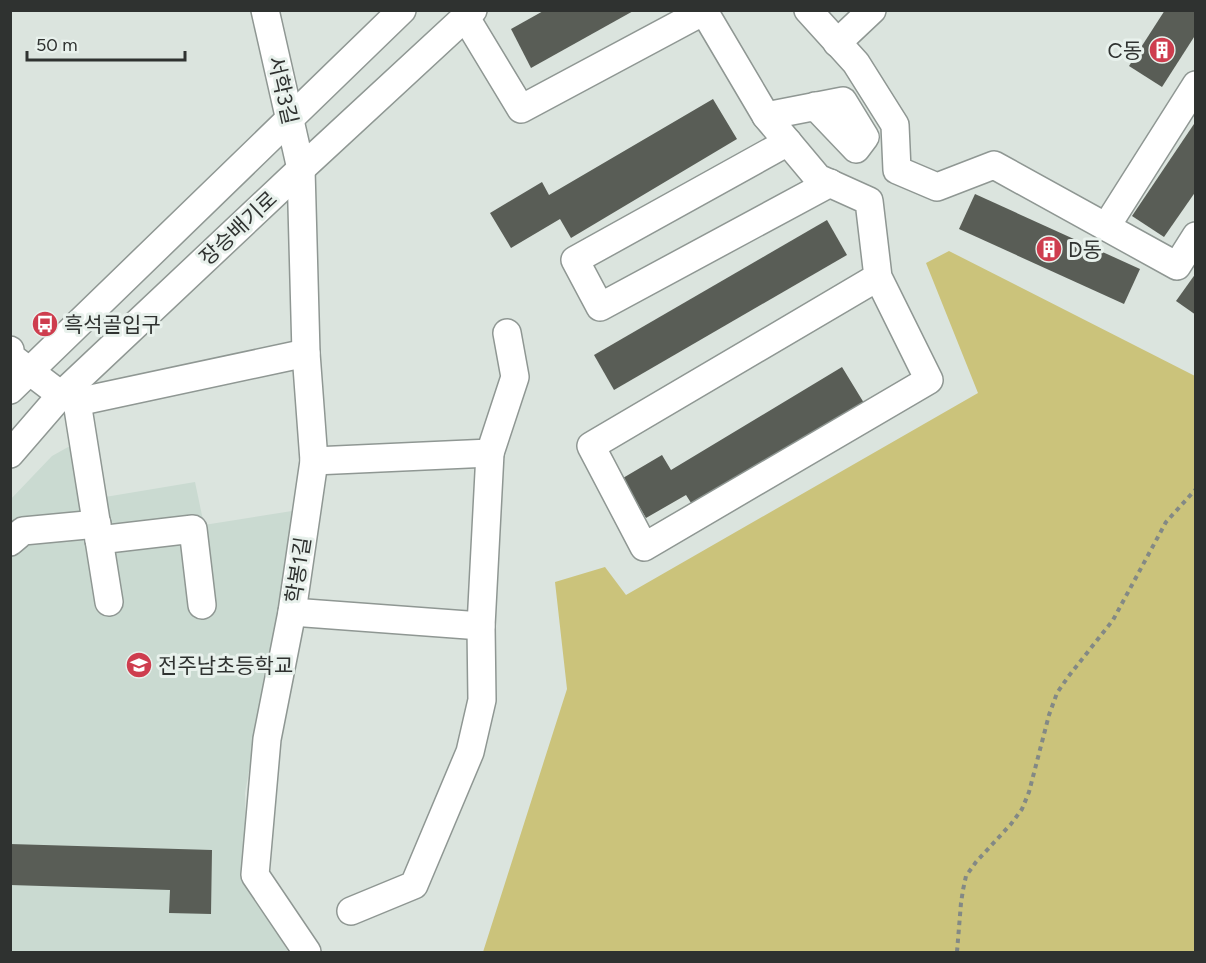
<svg xmlns="http://www.w3.org/2000/svg" width="1206" height="963" viewBox="0 0 1206 963" font-family="Figtree,'Noto Sans KR',sans-serif">
  <style>
    .built { fill: #cadad1 }
    .green { fill: #cbc37b }
    .building { fill: #595d56 }
    .lines { fill: none; stroke-linecap: round; stroke-linejoin: round }
    .minor-casing { stroke: #8f9793; stroke-width: 30 }
    .path { stroke: #838985; stroke-width: 4; stroke-dasharray: 4.5 4.5; stroke-linecap: butt }
    .minor { stroke: #fff; stroke-width: 27 }
    .labels { text-anchor: middle; dominant-baseline: central; stroke-width: 6; stroke-linejoin: round; paint-order: stroke }
    .poi-label { font-size: 21px; fill: #2f3230; stroke: #e8f1ec; text-anchor: start }
    .street-label { font-size: 21px; fill: #2f3230; stroke: #e8f1ec }
  </style>
  <rect width="100%" height="100%" fill="#dbe4de"/>
  <polygon class="built" points="95,432 105,497 195,482 204,525 292,511 291,537 245,793 247,879 288,952 11,952 10,500 52,456"/>
  <polygon class="green" points="949,251 1195,376 1195,952 483,952 567,689 555,582 605,567 626,595 978,393 926,263"/>
  <g class="building">
    <polygon points="545,10 635,10 531,68 511,29"/>
    <polygon points="1165,10 1196,10 1196,34 1162,87 1129,66"/>
    <polygon points="713,99 737,139 571,238 560,219 511,248 490,213 542,182 549,195"/>
    <polygon points="1196,121 1196,191 1164,237 1132,216"/>
    <polygon points="975,194 1140,269 1124,304 959,229"/>
    <polygon points="827,220 847,255 614,390 594,355"/>
    <polygon points="1196,273 1196,315 1176,301"/>
    <polygon points="842,367 864,403 693,506 686,495 646,518 623,478 662,455 671,470"/>
    <polygon points="10,844 212,850 211,914 169,913 170,890 10,885"/>
  </g>
  <g class="lines">
    <defs>
      <g id="minor">
        <polyline points="265,10 301,169 306,353 314,461 292,612 267,739 255,875 307,952"/>
        <polyline points="808,10 856,63 895,125 897,170 937,187 994,165 1177,266 1196,236"/>
        <polyline points="466,18 521,109 704,11 766,116 818,178 869,201 878,277 929,380 644,547 591,446 878,277"/>
        <polyline points="837,43 872,10"/>
        <polyline points="766,116 843,101 865,137 856,149 815,106"/>
        <polyline points="788,142 575,260 600,307 830,183"/>
        <polyline points="1106,227 1196,85"/>
        <polyline points="10,350 11,357 61,395 77,402 306,353"/>
        <polyline points="10,390 402,10"/>
        <polyline points="77,402 109,602"/>
        <polyline points="10,454 61,395 301,169 473,10"/>
        <polyline points="314,461 490,453 515,377 507,333"/>
        <polyline points="99,540 193,529 202,605"/>
        <polyline points="10,542 23,531 97,524"/>
        <polyline points="292,612 481,626"/>
        <polyline points="351,911 414,885 470,752 482,700 481,626 490,453"/>
      </g>
    </defs>
    <use href="#minor" class="minor-casing"/>
    <polyline class="path" points="957,952 961,903 963,890 966,876 976,862 1011,824 1022,809 1029,792 1049,715 1057,693 1068,677 1113,620 1166,522 1196,489"/>
    <use href="#minor" class="minor"/>
  </g>
  <defs>
    <symbol id="building-disc" viewBox="-11 -11 22 22"><circle r="9.5" fill="#ce3d4e" stroke="#e8f1ec"/><path d="M-4-6H4V6H1V3H-1V6H-4ZM-2.5-4.3h1.7v1.8h-1.7ZM.8-4.3h1.7v1.8H.8ZM-2.5-1h1.7V.8h-1.7ZM.8-1h1.7V.8H.8Z" fill="#fff"/></symbol>
    <symbol id="bus-disc" viewBox="-11 -11 22 22"><circle r="9.5" fill="#ce3d4e" stroke="#e8f1ec"/><path d="M-5-6H5V4H4V6H2V4H-2V6H-4V4H-5ZM-3.5-4V0h7V-4ZM-3.5 1.2v1.5H-2V1.2ZM2 1.2v1.5H3.5V1.2Z" fill="#fff"/></symbol>
    <symbol id="school-disc" viewBox="-11 -11 22 22"><circle r="9.5" fill="#ce3d4e" stroke="#e8f1ec"/><path d="M0-5L7-2L0 1L-7-2ZM-4 1L0 2.5L4 1V4Q0 6-4 4Z" fill="#fff"/></symbol>
  </defs>
  <g fill-rule="evenodd">
    <use href="#building-disc" x="1147" y="35" width="30" height="30"/>
    <use href="#building-disc" x="1034" y="234" width="30" height="30"/>
    <use href="#bus-disc" x="30" y="309" width="30" height="30"/>
    <use href="#school-disc" x="124" y="650" width="30" height="30"/>
  </g>
  <g class="labels">
    <g class="poi-label">
      <text x="1142" y="50" text-anchor="end">C동</text>
      <text x="1068" y="249">D동</text>
      <text x="64" y="324">흑석골입구</text>
      <text x="158" y="665">전주남초등학교</text>
    </g>
    <g class="street-label">
      <text transform="translate(283 90) rotate(77)">서학3길</text>
      <text transform="translate(238 228) rotate(-43)">장승배기로</text>
      <text transform="translate(298 570) rotate(-81)">학봉1길</text>
    </g>
  </g>
  <rect width="1206" height="963" fill="none" stroke="#2f3230" stroke-width="24"/>
  <path d="M27 51v9h158v-9" fill="none" stroke="#2f3230" stroke-width="3"/>
  <text x="36" y="51" font-size="18" fill="#2f3230" stroke="#e8f1ec" stroke-width="4.5" paint-order="stroke">50 m</text>
</svg>
